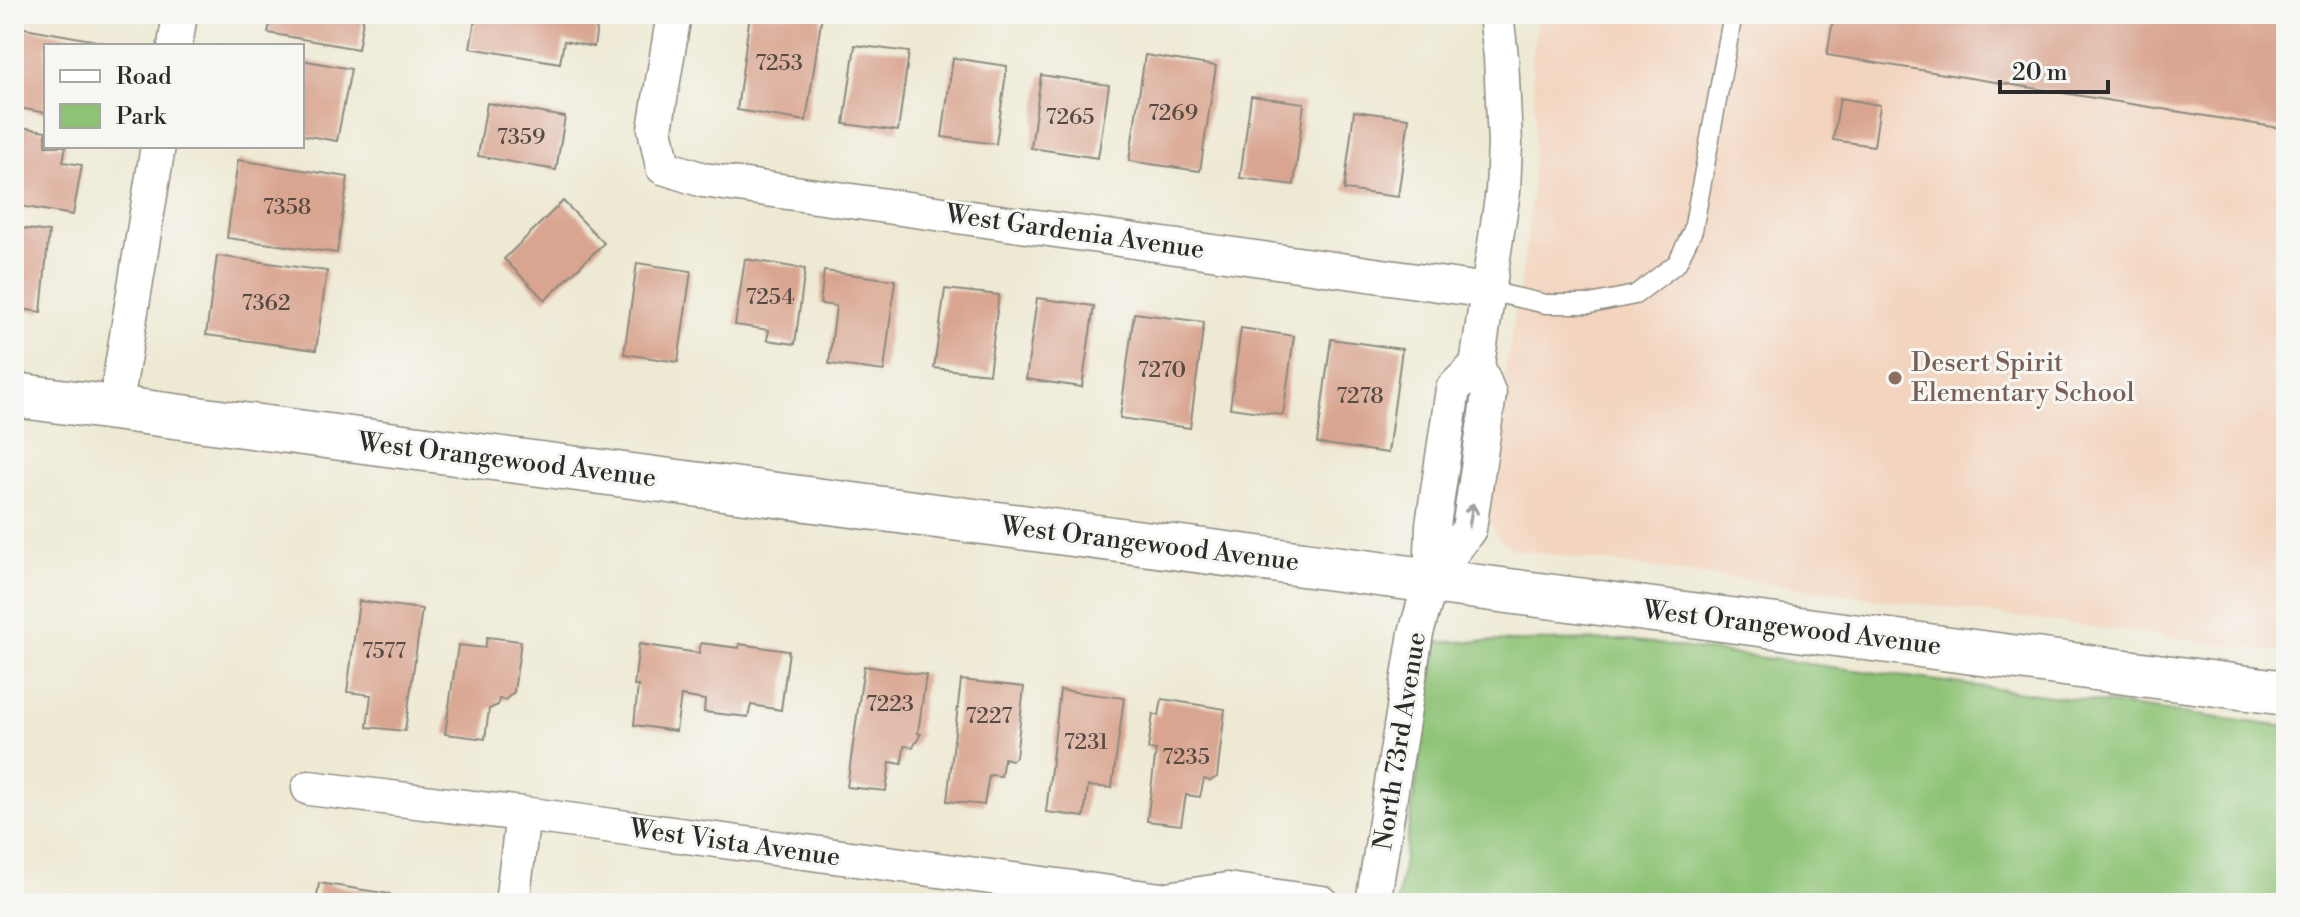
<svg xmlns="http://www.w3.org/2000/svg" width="2300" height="917" viewBox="0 0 2300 917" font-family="'Libre Bodoni',serif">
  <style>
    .built { fill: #f3d4be }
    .green { fill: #8dc375; stroke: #5c7750; stroke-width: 2 }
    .building { fill: #d9a590 }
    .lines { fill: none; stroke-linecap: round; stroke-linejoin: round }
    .lane-casing { stroke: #8c8a7f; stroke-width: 21 }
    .street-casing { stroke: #8c8a7f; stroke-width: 37 }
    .secondary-casing { stroke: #8c8a7f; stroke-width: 47 }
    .lane { stroke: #fff; stroke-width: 18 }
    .street { stroke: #fff; stroke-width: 34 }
    .secondary { stroke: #fff; stroke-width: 44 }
    .oneway { stroke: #a0a0a0 }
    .education-dot { fill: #8d6e63; stroke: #f6f6f2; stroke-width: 3 }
    .labels { text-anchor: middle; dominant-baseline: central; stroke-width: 6; stroke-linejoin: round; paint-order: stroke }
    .number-label { font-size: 22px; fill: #564a44 }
    .street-label { font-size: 26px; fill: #2b2b2b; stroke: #f6f6f2 }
    .education-label { font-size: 26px; fill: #785e54; stroke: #f6f6f2; text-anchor: start }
  </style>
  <rect width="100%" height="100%" fill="#f6f6f2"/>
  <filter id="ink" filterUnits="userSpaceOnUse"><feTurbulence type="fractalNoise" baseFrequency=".0125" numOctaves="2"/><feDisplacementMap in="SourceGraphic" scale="16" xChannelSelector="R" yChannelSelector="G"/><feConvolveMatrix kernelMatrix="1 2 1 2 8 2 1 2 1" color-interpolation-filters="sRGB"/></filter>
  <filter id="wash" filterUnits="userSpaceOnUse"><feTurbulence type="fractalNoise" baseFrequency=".006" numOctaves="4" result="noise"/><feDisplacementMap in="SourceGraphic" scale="32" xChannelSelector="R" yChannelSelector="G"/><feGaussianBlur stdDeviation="1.8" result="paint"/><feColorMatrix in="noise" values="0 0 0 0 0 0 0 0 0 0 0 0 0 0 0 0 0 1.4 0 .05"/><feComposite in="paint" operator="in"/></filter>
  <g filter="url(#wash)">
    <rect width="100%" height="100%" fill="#eee9d3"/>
    <polygon class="built" points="1539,14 2286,14 2286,653 1511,549 1497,537 1489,520 1485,502 1485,489 1523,266 1532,193 1535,113 1531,57"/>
    <polygon class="green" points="1628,640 2286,727 2286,903 1397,903 1438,642"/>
    <g id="blocks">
      <g class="building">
        <polygon points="272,14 364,14 358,49 268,33"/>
        <polygon points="476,14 599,14 594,47 564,41 560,63 470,48"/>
        <polygon points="750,14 822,15 806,121 737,110"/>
        <polygon points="1834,14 2286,14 2286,129 1827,55"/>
        <polygon points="14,26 102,42 101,46 46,46 46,113 14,107"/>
        <polygon points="855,45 909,52 898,131 844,124"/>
        <polygon points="1145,55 1216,66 1200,171 1129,161"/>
        <polygon points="953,58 1007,66 996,144 942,137"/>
        <polygon points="302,60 351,69 337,141 302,135"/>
        <polygon points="1041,75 1109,85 1098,158 1031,148"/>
        <polygon points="1251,96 1304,103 1294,185 1240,178"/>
        <polygon points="1840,98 1880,105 1874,146 1833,140"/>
        <polygon points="487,103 565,117 556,170 478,156"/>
        <polygon points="1354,111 1409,118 1398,197 1344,190"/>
        <polygon points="14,126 46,131 46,146 66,146 63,162 82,165 73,215 14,205"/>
        <polygon points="238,160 348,177 337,253 227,238"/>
        <polygon points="563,201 604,243 545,300 504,259"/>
        <polygon points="14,227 49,232 41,312 14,308"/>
        <polygon points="217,256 327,271 316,350 206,335"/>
        <polygon points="745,259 805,269 795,344 767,340 769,330 735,325"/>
        <polygon points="637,263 691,271 678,362 624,354"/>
        <polygon points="824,271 895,280 884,371 829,364 836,306 820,304"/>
        <polygon points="945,289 999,295 989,374 934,368"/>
        <polygon points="1037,298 1094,306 1082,387 1026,379"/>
        <polygon points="1134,313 1204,322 1190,428 1120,418"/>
        <polygon points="1241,328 1294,336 1283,415 1230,408"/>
        <polygon points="1331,339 1402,349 1388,453 1317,443"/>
        <polygon points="359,601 422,609 405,731 367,727 371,695 347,692"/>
        <polygon points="487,637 521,641 514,692 505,700 499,699 498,705 489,709 485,739 445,734 458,645 485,648"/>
        <polygon points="701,643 739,648 739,644 789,651 781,710 751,705 748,717 704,712 705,700 681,696 676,731 634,725 638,686 634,686 639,644 699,653"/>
        <polygon points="864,666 926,675 918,733 921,734 913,747 904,746 902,764 890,762 886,791 847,787"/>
        <polygon points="961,680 1024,687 1016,757 1011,760 1004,758 1001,776 989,775 984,805 947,801"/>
        <polygon points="1060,690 1124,698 1112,788 1088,786 1084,817 1046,812"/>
        <polygon points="1162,699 1225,709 1217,777 1210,781 1204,779 1200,797 1186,795 1181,825 1147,821 1156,750 1148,749 1153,714 1159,716"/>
        <polygon points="319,883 390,894 389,903 316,903"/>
      </g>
    </g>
  </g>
  <g filter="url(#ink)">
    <use href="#blocks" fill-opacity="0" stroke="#8c8a7f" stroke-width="2"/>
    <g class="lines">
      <defs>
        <polyline id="lane" points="1488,291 1546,304 1590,304 1635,295 1677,263 1693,230 1733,14"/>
        <g id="street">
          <polyline points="674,14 655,129 663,167 703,180 1488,291"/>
          <polyline points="175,46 180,14"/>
          <polyline points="115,409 158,146"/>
          <polyline points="1431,581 1469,529 1489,394 1477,365 1503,191 1505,143 1501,57 1496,14"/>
          <polyline points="309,788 523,814 1161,900 1227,890 1322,903"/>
          <polyline points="512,903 523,814"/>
          <polyline points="1373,903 1416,633 1431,581 1433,525 1453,389 1477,365"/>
        </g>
        <polyline id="secondary" points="14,395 2286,693"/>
      </defs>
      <use href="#lane" class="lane-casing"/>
      <use href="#street" class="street-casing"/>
      <use href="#secondary" class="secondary-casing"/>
      <use href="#lane" class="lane"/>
      <use href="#street" class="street"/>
      <use href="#secondary" class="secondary"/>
    </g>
    <defs><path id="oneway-shaft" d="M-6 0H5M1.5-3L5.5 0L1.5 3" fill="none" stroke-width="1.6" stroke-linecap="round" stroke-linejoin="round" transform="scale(2)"/></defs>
    <use class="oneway" href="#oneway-shaft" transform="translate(1471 515) rotate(-81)"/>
  </g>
  <circle class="education-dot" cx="1895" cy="378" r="8"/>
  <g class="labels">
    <g class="number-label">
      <text x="779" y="63">7253</text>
      <text x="1173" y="113">7269</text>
      <text x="1070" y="117">7265</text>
      <text x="521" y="137">7359</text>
      <text x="287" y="207">7358</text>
      <text x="770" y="297">7254</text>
      <text x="266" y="303">7362</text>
      <text x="1162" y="370">7270</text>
      <text x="1360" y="396">7278</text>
      <text x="384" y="651">7577</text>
      <text x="890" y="704">7223</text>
      <text x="989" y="716">7227</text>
      <text x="1086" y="742">7231</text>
      <text x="1186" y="757">7235</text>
    </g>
    <g class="street-label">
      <text transform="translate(1075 232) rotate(8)">West Gardenia Avenue</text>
      <text transform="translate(507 460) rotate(7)">West Orangewood Avenue</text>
      <text transform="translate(1150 544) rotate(7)">West Orangewood Avenue</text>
      <text transform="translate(1792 628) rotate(7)">West Orangewood Avenue</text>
      <text transform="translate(1400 741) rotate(-81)">North 73rd Avenue</text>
      <text transform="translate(735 843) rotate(8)">West Vista Avenue</text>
    </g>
    <g class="education-label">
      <text x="1911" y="363">Desert Spirit<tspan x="1911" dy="30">Elementary School</tspan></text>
    </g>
  </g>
  <rect width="2300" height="917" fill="none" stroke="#f6f6f2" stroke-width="48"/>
  <rect x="44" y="44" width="260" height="104" fill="#f6f6f2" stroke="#a5a5a2" stroke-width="2"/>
  <rect x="60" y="70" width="40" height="12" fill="#ffffff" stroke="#a5a5a2" stroke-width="2"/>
  <text x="116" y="84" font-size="24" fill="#2b2b2b">Road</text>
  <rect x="60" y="104" width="40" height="24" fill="#8dc375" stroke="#a5a5a2" stroke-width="2"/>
  <text x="116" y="124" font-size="24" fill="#2b2b2b">Park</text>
  <path d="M2000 80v12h108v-12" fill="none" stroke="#2b2b2b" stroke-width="4"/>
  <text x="2012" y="80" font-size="24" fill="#2b2b2b" stroke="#f6f6f2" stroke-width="6" paint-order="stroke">20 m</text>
</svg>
